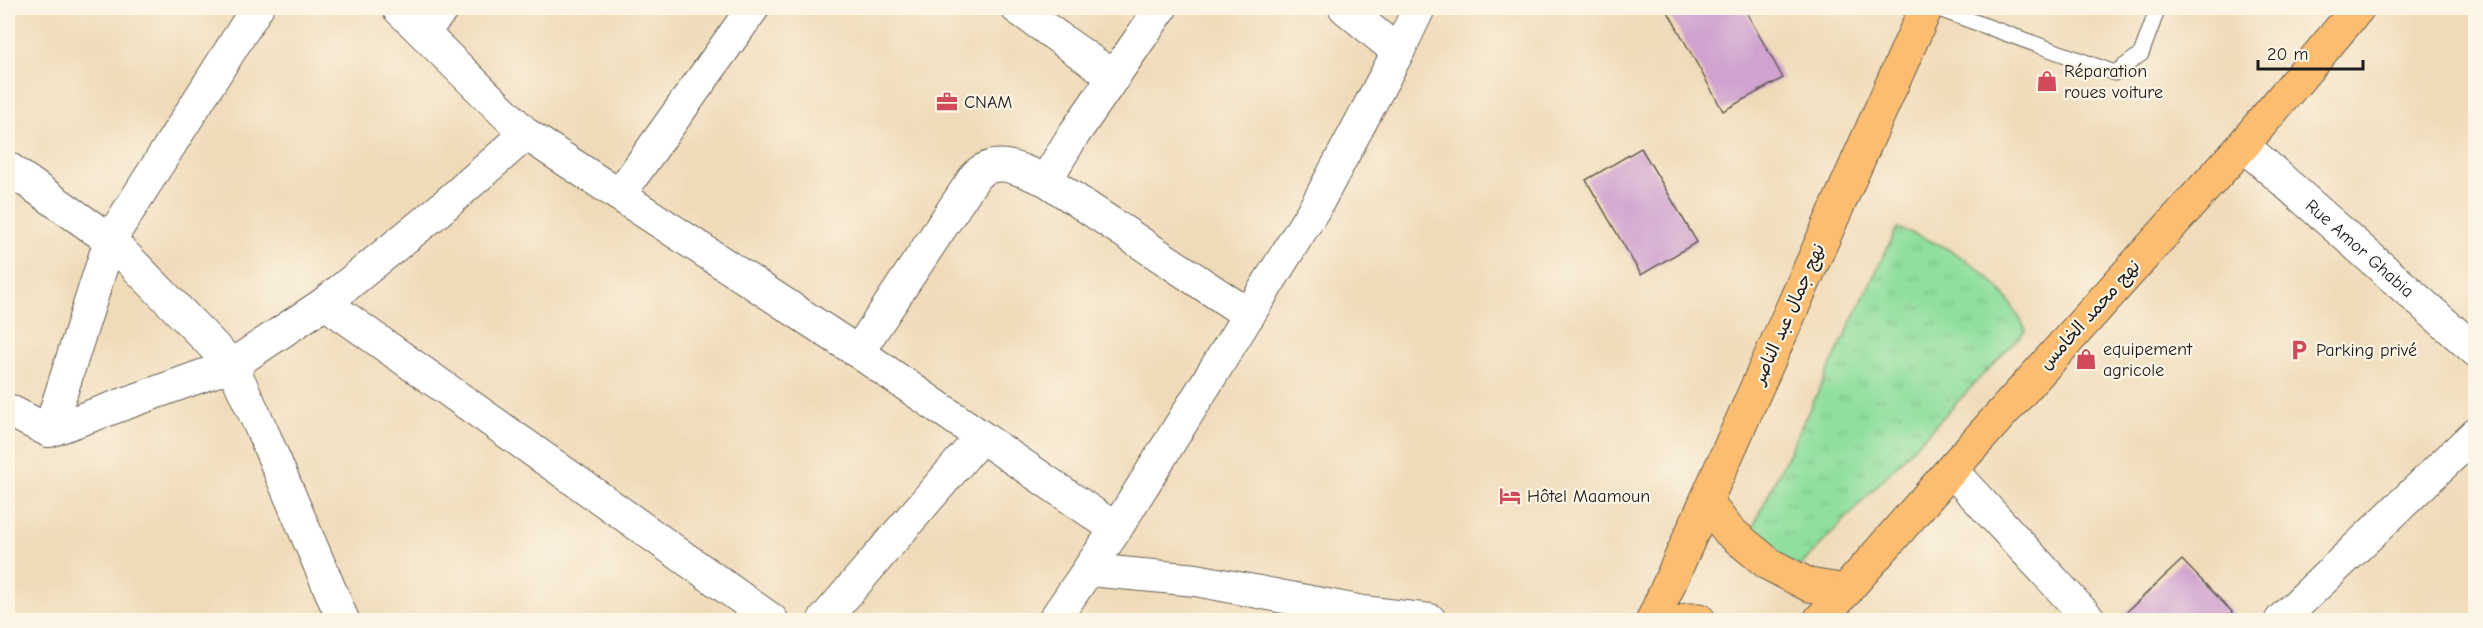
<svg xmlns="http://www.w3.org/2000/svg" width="2483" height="628" viewBox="0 0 2483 628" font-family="'Comic Neue','Playpen Sans Arabic',sans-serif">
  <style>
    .park { fill: url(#park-tufts); stroke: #567e5d; stroke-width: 1.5 }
    .building { fill: #cfa2cf }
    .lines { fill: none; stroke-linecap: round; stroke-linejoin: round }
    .service-casing { stroke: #665f53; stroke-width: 17 }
    .minor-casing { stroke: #665f53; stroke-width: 34 }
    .primary-casing { stroke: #665f53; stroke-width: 35 }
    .service { stroke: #fff; stroke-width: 15 }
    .minor { stroke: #fff; stroke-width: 32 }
    .primary { stroke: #fcbd6f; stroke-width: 33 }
    .labels { text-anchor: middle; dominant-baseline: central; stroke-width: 4.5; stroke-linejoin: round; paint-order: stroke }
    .poi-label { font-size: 18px; fill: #1c1c1c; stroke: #fcf5e5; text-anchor: start }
    .street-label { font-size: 18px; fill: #1c1c1c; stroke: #fcf5e5 }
  </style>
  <defs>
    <pattern id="park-tufts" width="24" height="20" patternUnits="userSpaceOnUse" patternTransform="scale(1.5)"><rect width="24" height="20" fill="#90df9e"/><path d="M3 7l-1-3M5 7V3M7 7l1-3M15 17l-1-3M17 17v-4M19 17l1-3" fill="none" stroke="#7cbf88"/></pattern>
  </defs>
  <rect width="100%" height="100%" fill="#fcf5e5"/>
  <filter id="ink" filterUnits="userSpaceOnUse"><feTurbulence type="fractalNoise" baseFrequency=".0167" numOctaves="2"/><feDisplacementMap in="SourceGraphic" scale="12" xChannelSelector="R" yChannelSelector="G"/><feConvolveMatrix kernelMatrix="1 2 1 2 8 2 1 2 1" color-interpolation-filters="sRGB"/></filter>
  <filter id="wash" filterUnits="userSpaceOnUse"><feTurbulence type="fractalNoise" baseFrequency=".008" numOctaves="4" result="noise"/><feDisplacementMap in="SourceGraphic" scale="24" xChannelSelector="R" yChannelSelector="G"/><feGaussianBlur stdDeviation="1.35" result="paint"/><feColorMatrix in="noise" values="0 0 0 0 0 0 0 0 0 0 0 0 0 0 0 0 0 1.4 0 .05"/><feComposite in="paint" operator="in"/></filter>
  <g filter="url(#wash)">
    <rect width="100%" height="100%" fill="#f0dbb9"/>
    <path class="park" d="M1897 228C1937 241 1980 262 2006 297 2014 307 2020 319 2026 330L1788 579 1738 558Z"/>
    <g id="blocks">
      <g class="building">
        <polygon points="1666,8 1744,8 1783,78 1723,111"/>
        <polygon points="1641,148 1697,242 1641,275 1586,180"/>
        <polygon points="2182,560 2235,615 2229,620 2176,619 2118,620"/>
      </g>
    </g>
  </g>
  <g filter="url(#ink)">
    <use href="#blocks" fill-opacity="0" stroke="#665f53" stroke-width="1.5"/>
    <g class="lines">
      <defs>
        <polyline id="service" points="1936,8 2115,73 2141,54 2158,8"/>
        <g id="minor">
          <polyline points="398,8 526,134 858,352 1116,529"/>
          <polyline points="1017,8 1114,77"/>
          <polyline points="1345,8 1398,52"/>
          <polyline points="423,32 443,8"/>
          <path id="s1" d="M2243 145 2476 351"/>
          <polyline points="8,168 110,240 232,365 264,435 343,620"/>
          <polyline points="1046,180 1249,315"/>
          <polyline points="619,195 753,8"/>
          <polyline points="325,303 772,620"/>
          <path d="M858 352 976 175C998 155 1021 171 1046 180L1072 137 1161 8"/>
          <polyline points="8,410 49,431 232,365 325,303 437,212 526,134"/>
          <polyline points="49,431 110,240 257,8"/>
          <polyline points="1951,470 2090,620"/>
          <polyline points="1089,570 1196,580 1363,612 1430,620"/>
          <polyline points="824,620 980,438"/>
          <polyline points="1054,620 1116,529 1316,206 1398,52 1419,8"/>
          <polyline points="2281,620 2476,433"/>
        </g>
        <g id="primary">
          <polyline points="1706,502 1729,531 1769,564 1809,585 1846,591"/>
          <polyline points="1653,620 1926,8"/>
          <polyline points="1687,620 1699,620"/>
          <polyline points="1820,620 1951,470 2243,145 2358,8"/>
        </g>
      </defs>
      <use href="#service" class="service-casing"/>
      <use href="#minor" class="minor-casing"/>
      <use href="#primary" class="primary-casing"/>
      <use href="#service" class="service"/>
      <use href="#minor" class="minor"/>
      <use href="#primary" class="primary"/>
    </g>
  </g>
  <defs>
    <symbol id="shop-bare" viewBox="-9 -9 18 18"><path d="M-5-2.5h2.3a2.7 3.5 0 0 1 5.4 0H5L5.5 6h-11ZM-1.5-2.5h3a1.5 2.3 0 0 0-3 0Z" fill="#d1495b" stroke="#fcf5e5" stroke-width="2.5" paint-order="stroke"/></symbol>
    <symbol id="office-bare" viewBox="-9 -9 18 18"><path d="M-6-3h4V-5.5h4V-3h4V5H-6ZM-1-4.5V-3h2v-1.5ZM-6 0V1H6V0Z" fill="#d1495b" stroke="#fcf5e5" stroke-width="2.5" paint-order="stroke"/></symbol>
    <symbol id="parking-bare" viewBox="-9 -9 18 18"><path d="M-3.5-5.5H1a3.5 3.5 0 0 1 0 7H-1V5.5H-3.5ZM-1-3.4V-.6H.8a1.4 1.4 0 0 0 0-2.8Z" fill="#d1495b" stroke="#fcf5e5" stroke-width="2.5" paint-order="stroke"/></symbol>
    <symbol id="hotel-bare" viewBox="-9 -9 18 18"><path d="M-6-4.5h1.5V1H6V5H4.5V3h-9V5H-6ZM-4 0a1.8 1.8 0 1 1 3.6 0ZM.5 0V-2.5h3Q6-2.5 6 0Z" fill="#d1495b" stroke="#fcf5e5" stroke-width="2.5" paint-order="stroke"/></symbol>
  </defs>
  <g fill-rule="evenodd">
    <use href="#shop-bare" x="2032" y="66" width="30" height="30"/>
    <use href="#office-bare" x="932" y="87" width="30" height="30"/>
    <use href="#parking-bare" x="2284" y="335" width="30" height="30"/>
    <use href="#shop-bare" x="2071" y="344" width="30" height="30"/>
    <use href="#hotel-bare" x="1495" y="481" width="30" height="30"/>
  </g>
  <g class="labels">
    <g class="poi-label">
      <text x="2064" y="71">Réparation<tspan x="2064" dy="21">roues voiture</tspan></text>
      <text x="964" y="102">CNAM</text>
      <text x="2103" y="349">equipement<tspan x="2103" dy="21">agricole</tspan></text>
      <text x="2316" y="350">Parking privé</text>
      <text x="1527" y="496">Hôtel Maamoun</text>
    </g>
    <g class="street-label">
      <text stroke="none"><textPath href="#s1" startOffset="156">Rue Amor Ghabia</textPath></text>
      <text transform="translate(1789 314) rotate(-66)">نهج جمال عبد الناصر</text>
      <text transform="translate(2090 315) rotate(-48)">نهج محمد الخامس</text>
    </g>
  </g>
  <rect width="2483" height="628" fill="none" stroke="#fcf5e5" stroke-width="30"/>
  <path d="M2258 60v9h105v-9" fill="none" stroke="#1c1c1c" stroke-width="3"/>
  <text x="2267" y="60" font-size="18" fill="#1c1c1c" stroke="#fcf5e5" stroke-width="4.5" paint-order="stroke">20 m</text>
</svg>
